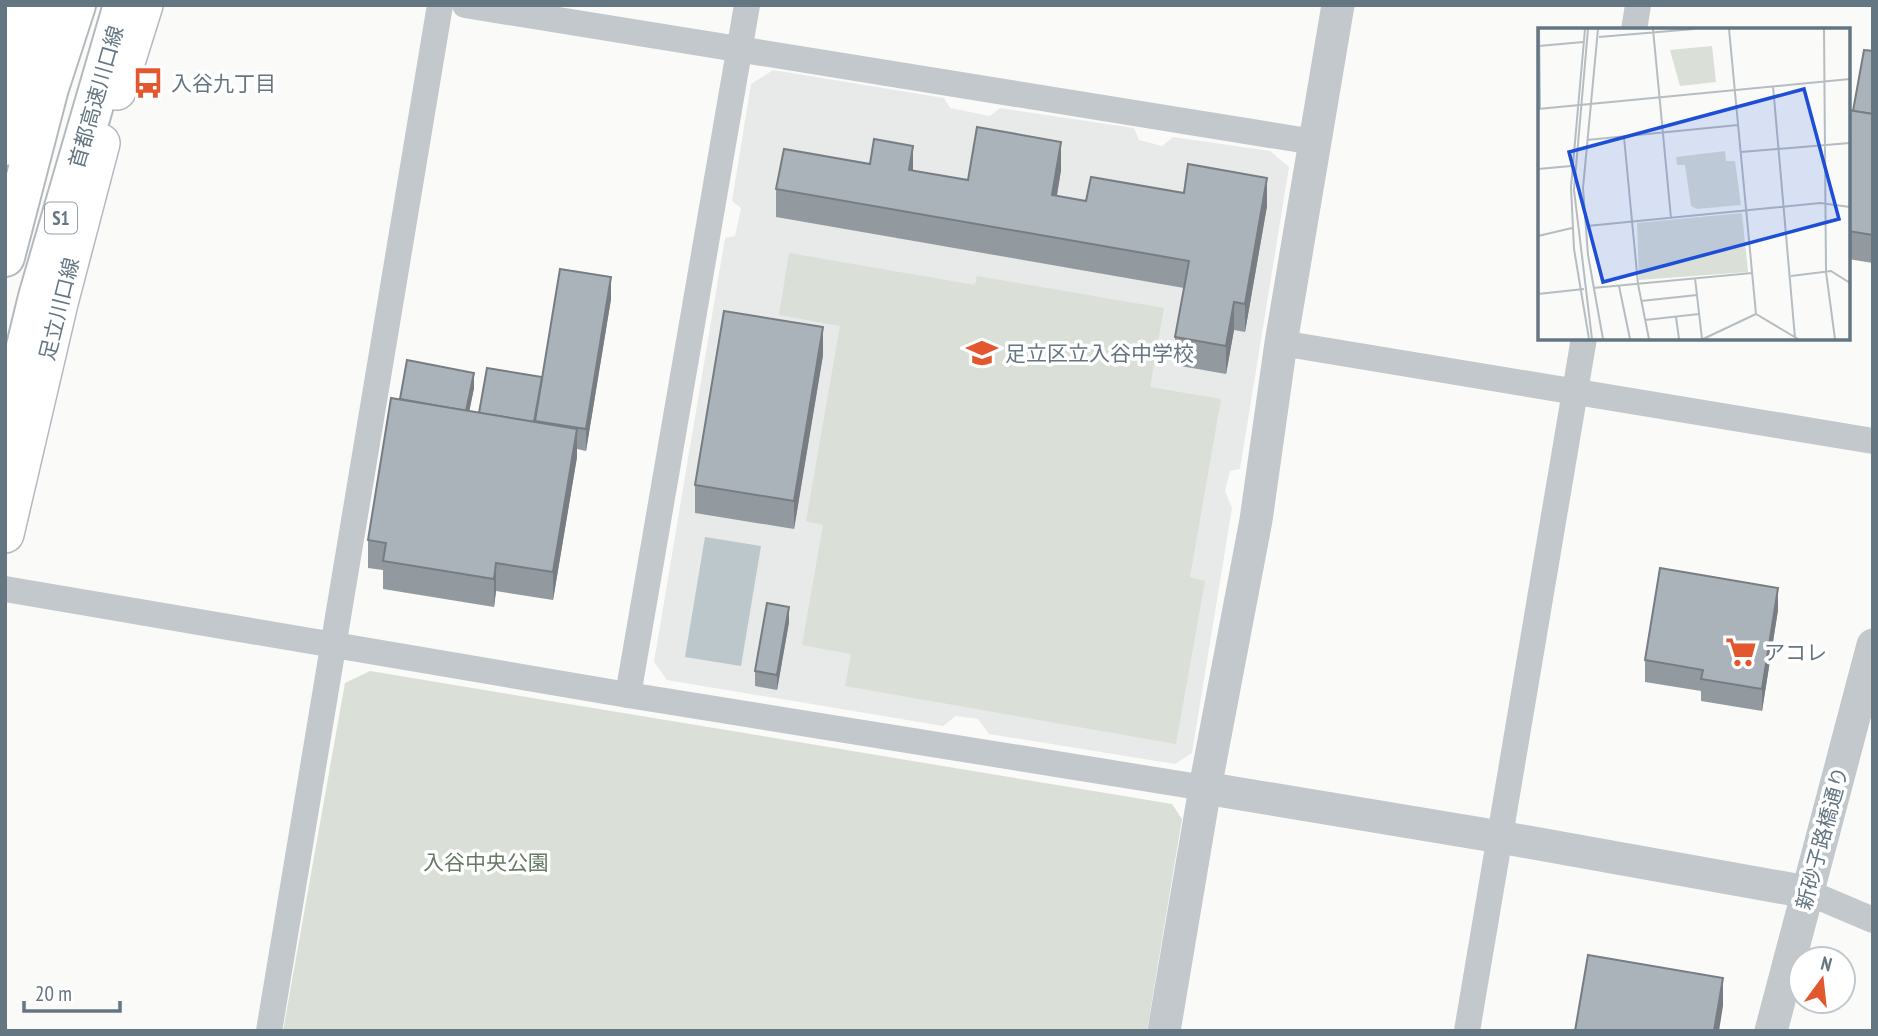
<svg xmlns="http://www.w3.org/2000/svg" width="1878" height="1036" viewBox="0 0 1878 1036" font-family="'PT Sans Narrow','Noto Sans JP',sans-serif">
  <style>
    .built { fill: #e8e9e9 }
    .green { fill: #dadfd7 }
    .water { fill: #bbc7cb }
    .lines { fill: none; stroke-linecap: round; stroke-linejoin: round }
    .secondary-casing { stroke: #b3babf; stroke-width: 40 }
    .motorway-casing { stroke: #b4b9bd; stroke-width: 42 }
    .minor { stroke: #c3c8cc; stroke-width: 26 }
    .tertiary { stroke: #c3c8cc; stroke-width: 33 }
    .secondary { stroke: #fff; stroke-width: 37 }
    .motorway { stroke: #fff; stroke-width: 38 }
    .wall { fill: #929a9f }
    .shaded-wall { fill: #777d82 }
    .building { fill: #aab3b9; stroke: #777d82; stroke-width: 2 }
    .labels { text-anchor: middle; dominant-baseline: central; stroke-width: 7; stroke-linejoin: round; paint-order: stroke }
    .shield { fill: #fff; stroke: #939fa8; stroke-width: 2 }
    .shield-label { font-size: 19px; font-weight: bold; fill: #657683 }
    .poi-label { font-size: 21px; fill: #657683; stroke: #fff; text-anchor: start }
    .street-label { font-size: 21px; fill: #657683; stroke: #fff }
    .park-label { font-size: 21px; fill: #687a64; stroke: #fff }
    .inset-road { fill: none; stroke: #b5bdc2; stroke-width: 2 }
    .view { fill: #1d4ed8; fill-opacity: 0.15; stroke: #1d4ed8; stroke-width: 3.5 }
    .inset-edge { fill: none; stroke: #657683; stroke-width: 3.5 }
  </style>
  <rect width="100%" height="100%" fill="#fafaf8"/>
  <polygon class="built" points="773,70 944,98 950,108 990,116 1000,108 1134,128 1139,140 1162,146 1173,137 1270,151 1289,167 1240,469 1230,471 1225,491 1232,508 1192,753 1175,764 989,734 978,719 956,716 943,726 667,680 654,662 725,238 735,236 741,208 732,201 751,84"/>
  <g class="green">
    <polygon points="789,253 975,285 977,276 1164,308 1150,387 1221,399 1190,577 1205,581 1176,744 845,686 851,654 802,645 823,525 806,521 840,326 779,315"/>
    <polygon points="370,671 1172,804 1182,819 1147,1031 283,1031 345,683"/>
  </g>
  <polygon class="water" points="705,537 761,546 741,666 685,657"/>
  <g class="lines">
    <defs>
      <g id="secondary">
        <polyline points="5,70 25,5"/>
        <polyline points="117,91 144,5"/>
        <polyline points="5,534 59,303 101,143"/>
      </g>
      <g id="motorway">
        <polyline points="5,146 22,82 47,5"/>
        <polyline points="5,257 49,88 76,5"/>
        <polyline points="5,433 38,297 123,5"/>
      </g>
    </defs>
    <use href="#secondary" class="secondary-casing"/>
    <use href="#motorway" class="motorway-casing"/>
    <g class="minor">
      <polyline points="465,5 1314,142"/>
      <polyline points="1634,30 1638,5"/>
      <polyline points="1281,343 1873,441"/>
      <polyline points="5,589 628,695 1205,788"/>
      <polyline points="628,695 747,5"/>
      <polyline points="1807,892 1873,920"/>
      <polyline points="269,1031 440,5"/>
      <polyline points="1467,1031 1584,338"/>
    </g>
    <g class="tertiary">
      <polyline points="1205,788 1500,837 1807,892"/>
      <polyline points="1164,1031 1205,788 1256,520 1281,343 1338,5"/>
      <polyline points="1771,1031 1873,645"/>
    </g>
    <use href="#secondary" class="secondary"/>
    <use href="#motorway" class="motorway"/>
  </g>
  <g class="wall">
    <polygon points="1873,51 1873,263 1848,259 1848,110 1853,111"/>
    <polygon points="1061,170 1057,196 1086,201 1184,193 1267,206 1245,332 1234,330 1226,374 1175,365 1175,337 1184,288 776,217 776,189 913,171 968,180"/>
    <polygon points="611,299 586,451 577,449 577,457 553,600 496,591 494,607 383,589 383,570 368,568 368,540 400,399 474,388 469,411 479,413 542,377"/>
    <polygon points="823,355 794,529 695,513 695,485"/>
    <polygon points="1778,610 1762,711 1701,701 1701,691 1645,682 1645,660"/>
    <polygon points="789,622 777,690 755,686 755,671"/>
  </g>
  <g class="shaded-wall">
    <polygon points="1061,142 1061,170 1052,223 1052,195"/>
    <polygon points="913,146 913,173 909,170"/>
    <polygon points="1267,178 1267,206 1245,332 1245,304"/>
    <polygon points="611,277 611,299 586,451 586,429"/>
    <polygon points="1234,302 1234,330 1226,374 1226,346"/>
    <polygon points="823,327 823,355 794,529 794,501"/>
    <polygon points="474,373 474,388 466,428 466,413"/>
    <polygon points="577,429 577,457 553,600 553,572"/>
    <polygon points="496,563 496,591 494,607 494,579"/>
    <polygon points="1778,588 1778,610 1762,711 1762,689"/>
    <polygon points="789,607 789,622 777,690 777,675"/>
    <polygon points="1723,978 1723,1006 1719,1031 1714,1031"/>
  </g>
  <g class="building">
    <polygon points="1864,50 1873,51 1873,114 1853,111"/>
    <polygon points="1848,110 1873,114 1873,235 1848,231"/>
    <polygon points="977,127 1061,142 1052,195 1086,201 1091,177 1184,193 1188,164 1267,178 1245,304 1234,302 1226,346 1175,337 1189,261 776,189 784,149 870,164 874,139 913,146 909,170 968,180"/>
    <polygon points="560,269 611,277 586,429 535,421"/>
    <polygon points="724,311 823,327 794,501 695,485"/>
    <polygon points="407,360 474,373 466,411 400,399"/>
    <polygon points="487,368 542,377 534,422 479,413"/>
    <polygon points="391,398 577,429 553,572 496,563 494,579 383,561 386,543 368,540"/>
    <polygon points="1660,568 1778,588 1762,689 1701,679 1703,670 1645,660"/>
    <polygon points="767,603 789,607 777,675 755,671"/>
    <polygon points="1588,955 1723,978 1714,1031 1575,1031"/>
  </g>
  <defs>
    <symbol id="bus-bare" viewBox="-9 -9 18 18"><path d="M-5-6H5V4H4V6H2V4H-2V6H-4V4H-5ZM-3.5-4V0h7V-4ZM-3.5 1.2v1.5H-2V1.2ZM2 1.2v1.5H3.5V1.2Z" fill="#e4572e" stroke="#fff" stroke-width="2.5" paint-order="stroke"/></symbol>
    <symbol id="school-bare" viewBox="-9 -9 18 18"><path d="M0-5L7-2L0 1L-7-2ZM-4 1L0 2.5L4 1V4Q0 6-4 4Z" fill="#e4572e" stroke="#fff" stroke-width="2.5" paint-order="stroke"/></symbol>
    <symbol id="supermarket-bare" viewBox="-9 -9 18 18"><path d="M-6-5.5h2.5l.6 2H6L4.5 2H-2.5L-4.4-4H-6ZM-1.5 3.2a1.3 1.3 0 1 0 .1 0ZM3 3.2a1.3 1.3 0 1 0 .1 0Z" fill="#e4572e" stroke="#fff" stroke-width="2.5" paint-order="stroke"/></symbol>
  </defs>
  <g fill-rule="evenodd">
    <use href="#bus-bare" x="126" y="61" width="44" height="44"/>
    <use href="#school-bare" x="960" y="331" width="44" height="44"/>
    <use href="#supermarket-bare" x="1719" y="630" width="44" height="44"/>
  </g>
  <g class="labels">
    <rect class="shield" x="45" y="202.5" width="32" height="31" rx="5"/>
    <g class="shield-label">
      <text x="61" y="218">S1</text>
    </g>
    <g class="poi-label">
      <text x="171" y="83">入谷九丁目</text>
      <text x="1005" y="353">足立区立入谷中学校</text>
      <text x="1764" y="652">アコレ</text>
    </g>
    <g class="street-label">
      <text transform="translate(96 97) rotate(-74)">首都高速川口線</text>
      <text transform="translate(59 309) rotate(-76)">足立川口線</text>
      <text transform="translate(1822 838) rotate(-75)">新砂子路橋通り</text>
    </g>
    <g class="park-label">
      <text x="486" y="862">入谷中央公園</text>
    </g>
  </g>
  <g transform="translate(1538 28)">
    <rect width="312" height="312" fill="#fafaf8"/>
    <path d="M174 18 178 54 142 58 132 22ZM187 123 188 133H197L203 177 159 181 153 178 147 137H139L138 129ZM204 185 210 244 101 252 99 195Z" fill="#dadfd7"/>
    <path class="inset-road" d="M1 1 2 81M47 1 33 159 36 221 51 311M50 1 36 162 54 311M60 1 45 160 50 227 65 311M115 1 133 190M191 1 218 286 260 311M286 1 288 244 297 311M61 9 156 1M1 18 45 14M235 58 257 310M0 81 312 51M86 109 100 256 111 311M49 112 200 97M203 124 312 115M0 141 33 138M49 198 282 175 312 179M0 208 34 200M253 248 293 243 312 255M157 250 164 311M81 258 92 311M55 260 214 245M0 266 46 261M103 273 159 267M138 289 141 311M107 292 161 286M165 311 218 286"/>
    <path class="view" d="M266 61 301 191 65 254 31 124Z"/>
    <rect width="312" height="312" class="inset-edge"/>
  </g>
  <rect width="1878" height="1036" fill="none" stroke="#657683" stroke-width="14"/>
  <g transform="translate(1822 980) rotate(15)"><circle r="33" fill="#ffffff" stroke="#c1c8cd" stroke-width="2"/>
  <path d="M0-5L12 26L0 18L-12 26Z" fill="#e4572e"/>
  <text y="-10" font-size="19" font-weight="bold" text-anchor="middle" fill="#657683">N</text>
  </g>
  <path d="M24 1001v10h96v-10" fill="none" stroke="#657683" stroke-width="3.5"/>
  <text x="35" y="1001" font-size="21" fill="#657683" stroke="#ffffff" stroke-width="5" paint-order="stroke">20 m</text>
</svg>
